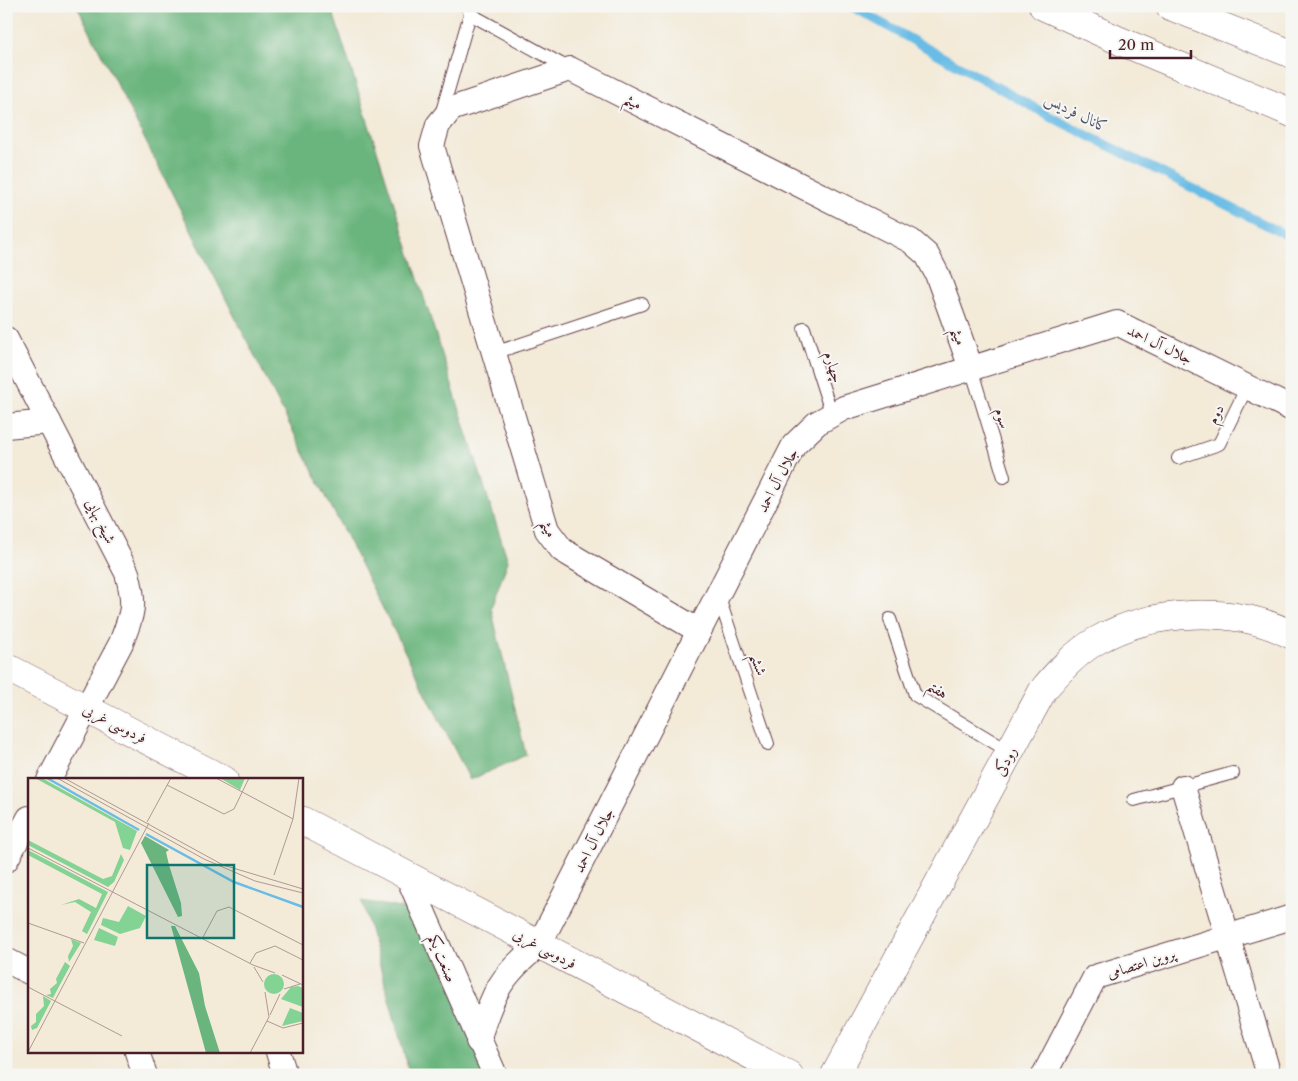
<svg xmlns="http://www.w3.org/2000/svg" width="1298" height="1081" viewBox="0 0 1298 1081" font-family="'Libre Caslon Text',Amiri,serif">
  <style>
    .forest { fill: #6ab57e; stroke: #5a6a54 }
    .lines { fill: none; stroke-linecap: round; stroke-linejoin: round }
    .stream { stroke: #69bce5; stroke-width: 9 }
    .service-casing { stroke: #633d45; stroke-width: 14 }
    .minor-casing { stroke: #633d45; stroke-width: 26 }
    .tertiary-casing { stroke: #633d45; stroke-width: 29 }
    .secondary-casing { stroke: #633d45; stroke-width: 29 }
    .service { stroke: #fff; stroke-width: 12 }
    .minor { stroke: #fff; stroke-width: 24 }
    .tertiary { stroke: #fff; stroke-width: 28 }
    .secondary { stroke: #fff; stroke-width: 28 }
    .labels { text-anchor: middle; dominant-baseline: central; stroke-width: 4; stroke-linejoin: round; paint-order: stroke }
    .street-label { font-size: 15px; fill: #4a1f2b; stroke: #f6f6f2 }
    .water-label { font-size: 16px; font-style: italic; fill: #55566c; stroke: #f6f6f2 }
    .inset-river { fill: none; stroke: #69bce5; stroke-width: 2.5 }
    .inset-road { fill: none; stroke: #af9993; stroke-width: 1 }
    .view { fill: #0f766e; fill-opacity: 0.15; stroke: #0f766e; stroke-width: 2.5 }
    .inset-edge { fill: none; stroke: #4a1f2b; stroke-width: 2.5 }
  </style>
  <rect width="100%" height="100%" fill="#f6f6f2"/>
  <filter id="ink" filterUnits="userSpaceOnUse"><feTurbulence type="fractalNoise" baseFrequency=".02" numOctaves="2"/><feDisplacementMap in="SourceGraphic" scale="10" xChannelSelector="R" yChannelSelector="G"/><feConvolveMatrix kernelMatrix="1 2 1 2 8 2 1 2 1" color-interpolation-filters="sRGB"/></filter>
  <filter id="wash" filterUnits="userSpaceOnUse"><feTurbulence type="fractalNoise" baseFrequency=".0096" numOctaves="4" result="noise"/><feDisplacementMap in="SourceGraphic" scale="20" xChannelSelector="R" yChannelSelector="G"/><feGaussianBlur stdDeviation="1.12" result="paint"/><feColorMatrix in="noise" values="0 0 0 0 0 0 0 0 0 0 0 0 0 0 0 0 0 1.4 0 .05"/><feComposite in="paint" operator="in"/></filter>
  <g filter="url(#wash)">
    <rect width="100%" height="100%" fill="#f3ead8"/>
    <g class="forest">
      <polygon points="77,6 331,6 508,561 491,608 526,755 470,780"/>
      <polygon points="362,901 417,911 492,1075 410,1075"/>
    </g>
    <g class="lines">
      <polyline class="stream" points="851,6 1053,118 1292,238"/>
    </g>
  </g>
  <g filter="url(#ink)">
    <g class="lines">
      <defs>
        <g id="service">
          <polyline points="467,6 470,14 570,69"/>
          <polyline points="441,115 470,14"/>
          <polyline points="804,328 832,415"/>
          <polyline points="494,353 642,304"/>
          <polyline points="971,368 1004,477"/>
          <polyline points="1178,458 1219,444 1247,387"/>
          <polyline points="718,595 768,744"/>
          <polyline points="890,619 915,695 1010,752"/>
          <polyline points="1134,800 1233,773"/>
        </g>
        <g id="minor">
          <path d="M6 339 127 573C136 605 133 612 121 643L49 780"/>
          <polyline points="6,426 49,422"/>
          <polyline points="699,631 562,550 547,530 432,146 438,125 451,109 570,69 911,241 927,255 937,274 971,368"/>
          <polyline points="1183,787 1269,1075"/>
          <polyline points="6,860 29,818"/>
          <polyline points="407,875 495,1075"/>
          <polyline points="6,960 29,972"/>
          <path d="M478 1041C492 994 500 976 539 945L794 445 817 423 844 408 1117 323 1292 409"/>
          <polyline points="137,1052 145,1075"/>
          <polyline points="278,1052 285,1075"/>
          <polyline points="1044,1075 1095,977 1292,917"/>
        </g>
        <path id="tertiary" d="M835 1075 1043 690C1058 672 1075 653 1096 641 1152 609 1234 605 1292 635"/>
        <g id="secondary">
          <polyline points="1043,6 1120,41 1292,113"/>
          <polyline points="1170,6 1292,54"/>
          <polyline points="6,667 224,780"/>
          <polyline points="301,820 789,1075"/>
        </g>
      </defs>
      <use href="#service" class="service-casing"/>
      <use href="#minor" class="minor-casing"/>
      <use href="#tertiary" class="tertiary-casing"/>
      <use href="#secondary" class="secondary-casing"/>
      <use href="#service" class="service"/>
      <use href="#minor" class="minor"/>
      <use href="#tertiary" class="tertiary"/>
      <use href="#secondary" class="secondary"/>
    </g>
  </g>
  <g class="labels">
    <g class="street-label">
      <text transform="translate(633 101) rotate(27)">میثم</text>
      <text transform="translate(959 336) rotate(70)">میثم</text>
      <text transform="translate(1160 344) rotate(26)">جلال آل احمد</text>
      <text transform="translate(834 367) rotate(73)">چهارم</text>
      <text transform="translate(1215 414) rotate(-64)">دوم</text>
      <text transform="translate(1003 418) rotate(73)">سوم</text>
      <text transform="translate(777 480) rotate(-62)">جلال آل احمد</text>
      <text transform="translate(101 521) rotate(63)">شیخ بهایی</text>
      <text transform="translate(549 528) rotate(63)">میثم</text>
      <text transform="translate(759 664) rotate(71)">ششم</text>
      <text transform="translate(938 689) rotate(34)">هفتم</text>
      <text transform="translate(115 723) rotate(27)">فردوسی غربی</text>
      <text transform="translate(1005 761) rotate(-62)">رودکی</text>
      <text transform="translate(593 840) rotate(-63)">جلال آل احمد</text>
      <text transform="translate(545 948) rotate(28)">فردوسی غربی</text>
      <text transform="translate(443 958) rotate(67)">صنعت یکم</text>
      <text transform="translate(1141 963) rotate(-17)">پروین اعتصامی</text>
    </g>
    <g class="water-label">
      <text transform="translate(1077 112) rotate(27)">کانال فردیس</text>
    </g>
  </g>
  <g transform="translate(28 778)">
    <rect width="275" height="275" fill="#f3ead8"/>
    <path d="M7 0H14L109 53 102 72 95 70 87 44ZM192 0H217L212 12ZM0 62 75 101 84 98 93 76 96 82 86 104 80 109 0 67ZM0 72 80 114 59 156 54 153 63 134 47 124 33 127 51 121 68 130 74 116 0 77ZM100 128 118 138 112 150 92 156 73 147 75 140 91 144ZM71 150 90 159 87 168 66 162ZM43 161 53 165 41 184 40 178 45 168ZM37 184 42 188 27 216 25 220 18 217 23 216 22 211 29 205 28 201ZM236 206a10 10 0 1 1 20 0a10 10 0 1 1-20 0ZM270 208 275 210V229L253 221 263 209ZM15 218 23 223 9 250 4 252 3 248 8 244V236L16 228ZM262 230 275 235V243L254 248Z" fill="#83d394"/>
    <path d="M117 58 141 72 138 74 141 87 153 125 154 138 150 139 113 65ZM143 148H147L171 195 177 228 192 275H178Z" fill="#6ab57e"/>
    <path class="inset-river" d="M19 0 111 52M118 56 206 104 275 129"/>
    <path class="inset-road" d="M29 0 176 81 227 103 275 115M36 0 195 87 275 111M188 0 265 41M139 7 196 36 206 31 221 0M119 44 143 0M0 70 225 187 247 195M246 97 265 41 271 0M0 145 56 165M174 161 189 133 201 129 275 167M222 185 228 175 247 168 275 182M226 189 235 204M254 197 275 207M0 209 94 258M256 211 272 206M242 237 252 216M239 243 255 250 275 245M0 274 121 45M222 275 241 239 237 214"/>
    <path class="view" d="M119 87H206V160H119Z"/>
    <rect width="275" height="275" class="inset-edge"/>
  </g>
  <rect width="1298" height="1081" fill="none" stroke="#f6f6f2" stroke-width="25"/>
  <path d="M1110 50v8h81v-8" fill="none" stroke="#4a1f2b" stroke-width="2.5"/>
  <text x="1118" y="50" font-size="15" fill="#4a1f2b" stroke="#f6f6f2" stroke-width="4" paint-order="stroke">20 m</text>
</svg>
